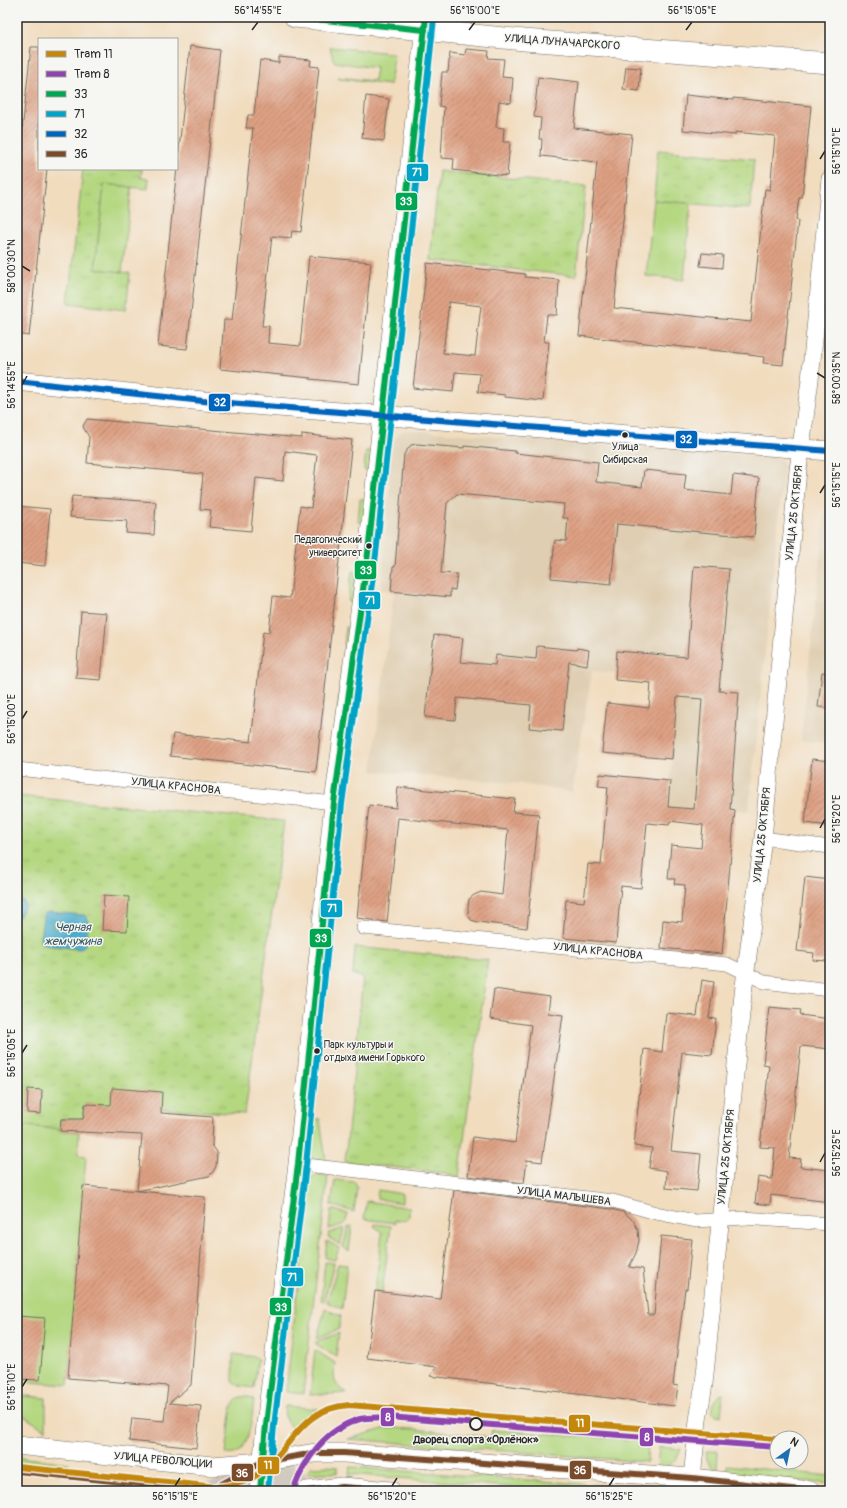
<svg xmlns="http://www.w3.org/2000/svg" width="847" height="1508" viewBox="0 0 847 1508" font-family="Pangolin,sans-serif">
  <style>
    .built { fill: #dfceb1 }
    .railway { fill: #cac3b8 }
    .grass { fill: #b4d780; stroke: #708156 }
    .park { fill: url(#park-tufts); stroke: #708156 }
    .water { fill: #4caccb; stroke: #3c6c7b; fill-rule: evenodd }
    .building { fill: url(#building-hatch); fill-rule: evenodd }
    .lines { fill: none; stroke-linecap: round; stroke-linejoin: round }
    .minor-casing { stroke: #70695e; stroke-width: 14 }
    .tertiary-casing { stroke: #70695e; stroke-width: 18 }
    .secondary-casing { stroke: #70695e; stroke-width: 20 }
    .primary-casing { stroke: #70695e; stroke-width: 22 }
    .minor { stroke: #fff; stroke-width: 13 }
    .tertiary { stroke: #fff; stroke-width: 17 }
    .secondary { stroke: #fff; stroke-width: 19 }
    .primary { stroke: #fff; stroke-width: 21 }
    .tram { stroke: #2b2b2b; stroke-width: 1 }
    .bus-1-casing { stroke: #f6f6f2; stroke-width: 9 }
    .bus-2-casing { stroke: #f6f6f2; stroke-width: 9 }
    .bus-3-casing { stroke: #f6f6f2; stroke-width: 9 }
    .bus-4-casing { stroke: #f6f6f2; stroke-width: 9 }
    .bus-1 { stroke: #00a651; stroke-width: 6 }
    .bus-2 { stroke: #02a3c6; stroke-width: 6 }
    .bus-3 { stroke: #0065bd; stroke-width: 6 }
    .bus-4 { stroke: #7a4b2a; stroke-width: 6 }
    .tram-1-casing { stroke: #f6f6f2; stroke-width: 9 }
    .tram-2-casing { stroke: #f6f6f2; stroke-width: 9 }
    .tram-1 { stroke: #c4870b; stroke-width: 6 }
    .tram-2 { stroke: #8e44ad; stroke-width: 6 }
    .ticks { fill: none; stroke: #2b2b2b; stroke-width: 1.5 }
    .bus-dot { fill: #2b2b2b; stroke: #f6f6f2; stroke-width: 1.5 }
    .stop-dot { fill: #f6f6f2; stroke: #2b2b2b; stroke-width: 2 }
    .labels { text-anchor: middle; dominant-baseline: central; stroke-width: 3; stroke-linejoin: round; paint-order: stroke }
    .bus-label { font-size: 10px; fill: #2b2b2b; stroke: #f6f6f2 }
    .street-label { font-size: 11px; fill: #2b2b2b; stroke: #f6f6f2 }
    .stop-label { font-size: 11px; font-weight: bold; fill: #2b2b2b; stroke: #f6f6f2 }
    .water-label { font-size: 12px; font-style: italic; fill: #375863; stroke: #f6f6f2 }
    .line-badge { stroke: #f6f6f2; stroke-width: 1.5 }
    .badge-label { font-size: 11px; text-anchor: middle; font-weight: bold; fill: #fff }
    .neatline { fill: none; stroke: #2b2b2b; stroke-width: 1.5 }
    .ticks-label { font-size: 10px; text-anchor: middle; fill: #2b2b2b }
  </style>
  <defs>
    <pattern id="park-tufts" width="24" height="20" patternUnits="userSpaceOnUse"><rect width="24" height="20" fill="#b4d780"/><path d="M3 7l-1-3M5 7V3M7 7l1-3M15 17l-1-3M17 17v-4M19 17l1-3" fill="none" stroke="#9bb96f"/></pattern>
    <pattern id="building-hatch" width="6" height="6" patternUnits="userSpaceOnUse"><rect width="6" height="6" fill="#dea184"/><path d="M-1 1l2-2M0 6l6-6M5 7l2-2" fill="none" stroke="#b4836c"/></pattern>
  </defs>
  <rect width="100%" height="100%" fill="#f6f6f2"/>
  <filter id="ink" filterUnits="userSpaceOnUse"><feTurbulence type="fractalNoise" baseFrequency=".025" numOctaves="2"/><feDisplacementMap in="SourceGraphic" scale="8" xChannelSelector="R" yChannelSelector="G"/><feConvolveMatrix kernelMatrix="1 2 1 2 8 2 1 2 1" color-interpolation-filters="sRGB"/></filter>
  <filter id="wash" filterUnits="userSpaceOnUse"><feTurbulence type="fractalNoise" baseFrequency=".012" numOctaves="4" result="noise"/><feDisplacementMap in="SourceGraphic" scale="16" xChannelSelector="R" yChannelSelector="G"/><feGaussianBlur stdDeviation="0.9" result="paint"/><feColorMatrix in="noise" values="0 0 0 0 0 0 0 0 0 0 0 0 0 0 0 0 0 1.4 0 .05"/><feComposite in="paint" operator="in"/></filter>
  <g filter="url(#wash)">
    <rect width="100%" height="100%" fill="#f1dcbe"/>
    <g class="built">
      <polygon points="406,430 774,457 781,460 784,465 749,811 705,807 705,810 668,807 677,703 654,701 654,692 650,692 651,683 615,673 592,671 572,792 523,784 372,771 394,591 381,590 390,485 388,482 392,444 400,433"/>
      <polygon points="828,486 830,486 830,744 801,740"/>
    </g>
    <polygon class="railway" points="272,1449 307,1474 304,1491 206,1491 207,1483 250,1472"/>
    <g class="grass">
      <polygon points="330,47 392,53 394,56 390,85 339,79 338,77 374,81 376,68 334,62"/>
      <polygon points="104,184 132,187 122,272 95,269"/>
      <polygon points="654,200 691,203 684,280 646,276"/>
      <polygon points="366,451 371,451 369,471 364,470"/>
      <polygon points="360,499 365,499 363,523 358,522"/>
      <polygon points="352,571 356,572 353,603 348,602"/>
      <polygon points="346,627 350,628 331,771"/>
      <polygon points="313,1119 320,1119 326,1161 315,1160 310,1155"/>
      <polygon points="17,1125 60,1129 60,1131 79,1132 78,1155 86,1156 68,1385 17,1381"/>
      <polygon points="319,1174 328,1176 303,1394 286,1392 310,1182 313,1176"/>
      <polygon points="335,1180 355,1182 357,1187 354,1212 331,1205"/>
      <polygon points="378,1190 402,1194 402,1203 377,1199"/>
      <polygon points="367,1201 410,1208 408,1220 395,1220 395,1223 364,1219"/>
      <polygon points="331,1209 348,1214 345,1224 329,1229"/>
      <polygon points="375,1224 391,1226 382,1292 375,1291 382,1234 382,1232 374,1226"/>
      <polygon points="352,1226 349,1251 343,1247 348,1227"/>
      <polygon points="344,1228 340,1245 328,1237 329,1233"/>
      <polygon points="327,1241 339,1248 335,1260 325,1258"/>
      <polygon points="325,1262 334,1263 324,1301 321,1300"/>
      <polygon points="338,1264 347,1265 342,1309 327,1302"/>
      <polygon points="325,1309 341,1316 339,1329 317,1338"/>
      <polygon points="339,1333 336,1357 316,1344 316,1342"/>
      <path d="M315 1350 335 1363C333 1377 333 1386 347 1393L310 1395Z"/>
      <polygon points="233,1354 256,1357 258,1359 254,1388 240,1386 233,1382"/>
      <path d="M723 1394 721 1416 714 1414 712 1412C714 1404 714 1397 723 1394Z"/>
      <polygon points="17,1395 46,1398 46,1430 17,1412"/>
      <path d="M246 1396 254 1399C252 1415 250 1460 226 1454L232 1406 238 1398Z"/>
      <path d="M285 1406 319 1409 306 1418 294 1430C286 1423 283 1417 285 1406Z"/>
      <polygon points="387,1428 415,1429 491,1437 492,1430 648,1441 647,1462 348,1439"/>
      <path d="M659 1447 681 1449C677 1461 670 1467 657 1468Z"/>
      <path d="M706 1451H718L717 1470C709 1468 706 1459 706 1451Z"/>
      <polygon points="17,1457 69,1463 68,1469 17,1463"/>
      <polygon points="727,1465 830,1476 830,1484 727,1473"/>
      <polygon points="328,1466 338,1467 337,1473 308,1473 308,1470 311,1467"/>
      <polygon points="350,1467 624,1487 645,1489 645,1491 559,1491 349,1474"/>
    </g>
    <g class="park">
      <polygon points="658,150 754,159 750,209 654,200"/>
      <polygon points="83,169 142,169 141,178 149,179 148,189 104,184 95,269 130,273 126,310 68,303"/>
      <polygon points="439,171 586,186 576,276 430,260"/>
      <polygon points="17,796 284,821 245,1114 85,1104 83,1119 61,1119 60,1129 17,1125"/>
      <polygon points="355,947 488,960 459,1177 445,1173 345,1162 363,977 353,975"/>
    </g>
    <g class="water">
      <polygon points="20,900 24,902 25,906 19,917 17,916 17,901"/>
      <path d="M49 912 84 915 87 917 88 920 86 944 80 949 45 945 41 943 40 940 43 916 44 913ZM55 920 60 922 61 927 59 929 53 928V922Z"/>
    </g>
    <g id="blocks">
      <g class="building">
        <polygon points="190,46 220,50 187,349 158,346"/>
        <polygon points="31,47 39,47 39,169 47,169 29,336 17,334 17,178"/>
        <polygon points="466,49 489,51 488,58 504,59 502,77 513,78 511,103 499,101 496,127 504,128 503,142 510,142 507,176 453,170 454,159 441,158 444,107 439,106 442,72 448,72 450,53 465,55"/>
        <polygon points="279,57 311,60 310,66 319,67 301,232 292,231 291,238 272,236 262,326 269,326 268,343 300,346 309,256 371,262 359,384 310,379 311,378 220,369 224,320 232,320 253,128 246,128 248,115 254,115 260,60 279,63"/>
        <polygon points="626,67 641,68 639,91 623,89"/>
        <polygon points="538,77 579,82 574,128 632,134 614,308 751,322 765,189 770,190 775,136 735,132 735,135 683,130 686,95 733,100 733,98 811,106 802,198 799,198 796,220 798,221 783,365 763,363 764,357 749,355 749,354 579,336 597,162 541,156 542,139 539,139 541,118 534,117"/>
        <polygon points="366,96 389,99 384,141 362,138"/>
        <polygon points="702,253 723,255 722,268 700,266"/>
        <path d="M427 263 525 274V277L559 280 557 315H547L544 342H549L543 401 505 397V395L478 392 480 374 455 372 453 392 413 388ZM449 302 481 306 475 356 443 353Z"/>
        <polygon points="87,419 302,438 302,434 352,440 316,772 170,756 173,734 251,742 263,632 269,633 273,596 290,598 300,506 311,508 317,455 285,451 283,481 256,478 251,531 209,527 211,510 200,509 203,474 87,463 89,437 84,429 83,426"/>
        <polygon points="417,444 464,448 464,446 515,451 515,453 598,462 596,482 642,487 644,470 686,474 684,490 731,495 733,475 759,478 754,537 617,524 611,584 551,578 555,540 566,541 568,518 563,518 564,504 457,494 447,503 441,573 457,574 455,590 450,589 450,597 391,591 393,567 395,567 404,454 411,445"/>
        <polygon points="72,496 156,502 154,535 126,533 127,521 70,517"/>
        <polygon points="17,506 50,509 45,566 17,563 19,518 17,518"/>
        <polygon points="694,566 729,569 719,691 739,692 730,809 735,810 722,954 661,948 663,920 682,922 685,885 674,884 675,879 668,879 671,845 701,848 703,825 670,821 669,825 647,823 641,888 621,886 616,943 563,938 566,900 584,902 588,864 601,865 608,787 598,786 600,774 670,781 668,807 694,809 702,699 677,697 672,759 602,753 607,703 649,708 651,683 615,680 617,651 687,657"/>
        <polygon points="81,611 107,613 101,680 76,678"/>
        <polygon points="434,635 463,638 460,662 495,665 496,655 536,659 537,646 577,650 577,648 589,650 587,665 569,662 562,731 529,728 531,705 457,698 455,720 425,717"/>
        <polygon points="822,672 830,673 830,708 818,707"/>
        <polygon points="812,759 830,761 830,826 805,823"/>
        <polygon points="398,787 515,799 513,812 539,814 527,928 478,922 471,920 468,914 468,908 469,899 474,895 481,892 502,895 508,830 398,818 387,922 357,918 369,805 396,808"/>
        <polygon points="805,877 830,880 830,954 828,954 828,961 813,960 814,953 797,951"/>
        <polygon points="104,895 129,897 127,931 102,930"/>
        <polygon points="702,980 714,982 709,1018 716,1019 712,1055 682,1052 671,1151 701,1154 697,1191 666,1188 667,1171 649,1168 652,1148 634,1146 644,1049 662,1052 666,1013 697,1016"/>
        <polygon points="494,989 550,997 548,1013 563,1015 542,1162 527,1160 524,1183 468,1176 473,1137 515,1143 531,1025 490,1019"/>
        <polygon points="769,1007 801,1010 800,1015 830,1019 830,1049 801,1046 789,1158 801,1159 800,1167 830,1170 830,1202 771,1195 770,1205 755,1203 758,1177 772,1179 775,1148 760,1147 769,1065 763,1064"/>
        <polygon points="112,1088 162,1092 161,1113 213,1117 212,1145 217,1152 216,1166 213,1172 209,1176 137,1191 142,1135 60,1131 61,1119 83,1119 85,1104 111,1105"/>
        <polygon points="28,1089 42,1090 41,1114 27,1113"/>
        <polygon points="83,1186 205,1197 191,1385 169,1403 201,1406 196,1448 129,1441 132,1418 164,1421 168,1386 68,1378"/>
        <polygon points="454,1190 611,1209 623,1212 633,1220 638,1230 639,1241 636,1253 629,1267 643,1269 648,1315 654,1315 661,1236 692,1239 687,1289 685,1289 673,1385 678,1386 675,1406 430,1376 437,1367 367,1358 375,1291 440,1299"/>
        <polygon points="17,1316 45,1318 40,1380 17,1379"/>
      </g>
    </g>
  </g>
  <g filter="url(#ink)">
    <use href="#blocks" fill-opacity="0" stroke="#70695e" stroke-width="1"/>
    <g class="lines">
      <defs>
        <g id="minor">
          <polyline points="17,769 334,803"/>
          <polyline points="763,838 830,847"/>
          <polyline points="363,928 727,964 764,982 830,990"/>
          <polyline points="298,1164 613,1201 656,1213 696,1221 744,1218 830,1224"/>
          <polyline points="690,1491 692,1478"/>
        </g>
        <polyline id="tertiary" points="692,1478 698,1420 704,1384 743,994 763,838 798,470 810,380 830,179"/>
        <g id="secondary">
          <polyline points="17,381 203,401 830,451"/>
          <polyline points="17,1445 212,1466 262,1462 315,1453 344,1453 692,1478 810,1491"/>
          <polyline points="260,1491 266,1425 298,1164 334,803 368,553 426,17"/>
          <polyline points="307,1491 342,1487 391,1491"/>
        </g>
        <polyline id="primary" points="295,17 524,40 830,63"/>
      </defs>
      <use href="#minor" class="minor-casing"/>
      <use href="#tertiary" class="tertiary-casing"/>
      <use href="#secondary" class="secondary-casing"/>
      <use href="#primary" class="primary-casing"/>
      <use href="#minor" class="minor"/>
      <use href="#tertiary" class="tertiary"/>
      <use href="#secondary" class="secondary"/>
      <use href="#primary" class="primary"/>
      <polyline class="tram" points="217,1487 239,1491"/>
      <defs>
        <g id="bus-1">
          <polyline points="295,17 425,30"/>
          <polyline points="260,1491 266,1425 298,1164 334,803 368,553 426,17"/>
        </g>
        <polyline id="bus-2" points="268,1491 274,1426 306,1165 342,804 376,554 434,18"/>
        <polyline id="bus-3" points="17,381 203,401 830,451"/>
        <g id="bus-4">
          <polyline points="17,1471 209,1491 262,1462 315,1453 344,1453 692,1478 810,1491"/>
          <polyline points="307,1491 342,1487 391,1491"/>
        </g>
      </defs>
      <use href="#bus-1" class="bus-1-casing"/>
      <use href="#bus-2" class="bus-2-casing"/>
      <use href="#bus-3" class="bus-3-casing"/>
      <use href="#bus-4" class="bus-4-casing"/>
      <use href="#bus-1" class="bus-1"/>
      <use href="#bus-2" class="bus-2"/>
      <use href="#bus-3" class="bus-3"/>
      <use href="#bus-4" class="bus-4"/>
      <defs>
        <path id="tram-1" d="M17 1467 217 1487C228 1486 240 1484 250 1479 291 1457 294 1409 349 1405L777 1439"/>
        <path id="tram-2" d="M293 1491C304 1459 326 1429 360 1419 369 1417 379 1418 388 1417L776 1447"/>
      </defs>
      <use href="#tram-1" class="tram-1-casing"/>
      <use href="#tram-2" class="tram-2-casing"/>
      <use href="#tram-1" class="tram-1"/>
      <use href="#tram-2" class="tram-2"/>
    </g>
  </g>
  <path class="ticks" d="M252 30 258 22M469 30 475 22M686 30 692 22M820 159 825 151M22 266 30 271M817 373 825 378M22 385 27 376M820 493 825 485M22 719 27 711M820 828 825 819M22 1053 27 1045M820 1162 825 1153M22 1387 27 1379M175 1486 180 1478M392 1486 397 1478M609 1486 614 1478"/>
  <g class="bus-dot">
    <circle cx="625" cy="435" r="3.5"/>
    <circle cx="369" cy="546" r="3.5"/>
    <circle cx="317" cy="1051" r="3.5"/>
  </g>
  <circle class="stop-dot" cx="476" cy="1424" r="6"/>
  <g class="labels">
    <g class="bus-label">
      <text x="625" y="447">Улица<tspan x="625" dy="13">Сибирская</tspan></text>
      <text x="362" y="540" text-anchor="end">Педагогический<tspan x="362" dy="13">университет</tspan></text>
      <text x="324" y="1045" text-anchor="start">Парк культуры и<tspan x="324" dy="13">отдыха имени Горького</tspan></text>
    </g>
    <g class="street-label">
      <text transform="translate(562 42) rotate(4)">УЛИЦА ЛУНАЧАРСКОГО</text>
      <text transform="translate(794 513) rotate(-84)">УЛИЦА 25 ОКТЯБРЯ</text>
      <text transform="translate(176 786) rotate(6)">УЛИЦА КРАСНОВА</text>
      <text transform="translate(762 835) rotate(-84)">УЛИЦА 25 ОКТЯБРЯ</text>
      <text transform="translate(598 951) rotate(6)">УЛИЦА КРАСНОВА</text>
      <text transform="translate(726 1157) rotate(-84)">УЛИЦА 25 ОКТЯБРЯ</text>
      <text transform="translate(564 1196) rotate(7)">УЛИЦА МАЛЫШЕВА</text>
      <text transform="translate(163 1460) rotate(5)">УЛИЦА РЕВОЛЮЦИИ</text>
    </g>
    <g class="stop-label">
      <text x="476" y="1439">Дворец спорта «Орлёнок»</text>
    </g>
    <g class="water-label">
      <text x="73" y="927">Черная<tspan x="73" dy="14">жемчужина</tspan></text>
    </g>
  </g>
  <g class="line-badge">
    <rect x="406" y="163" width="23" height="19" rx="4" fill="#02a3c6"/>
    <rect x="395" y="192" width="23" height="19" rx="4" fill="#00a651"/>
    <rect x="208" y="393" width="23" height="19" rx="4" fill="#0065bd"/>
    <rect x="675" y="430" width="23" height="19" rx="4" fill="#0065bd"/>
    <rect x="354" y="560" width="23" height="20" rx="4" fill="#00a651"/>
    <rect x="358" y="591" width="23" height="19" rx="4" fill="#02a3c6"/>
    <rect x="320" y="899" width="23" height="19" rx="4" fill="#02a3c6"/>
    <rect x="309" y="928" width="23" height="20" rx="4" fill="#00a651"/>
    <rect x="281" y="1267" width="23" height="20" rx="4" fill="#02a3c6"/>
    <rect x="269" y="1297" width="23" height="19" rx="4" fill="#00a651"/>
    <rect x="380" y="1407" width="15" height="20" rx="4" fill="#8e44ad"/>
    <rect x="568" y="1414" width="23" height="19" rx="4" fill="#c4870b"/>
    <rect x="639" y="1427" width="15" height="20" rx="4" fill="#8e44ad"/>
    <rect x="257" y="1456" width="23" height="19" rx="4" fill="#c4870b"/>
    <rect x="569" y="1460" width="23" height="20" rx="4" fill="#7a4b2a"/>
    <rect x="231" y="1463" width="23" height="19" rx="4" fill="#7a4b2a"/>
  </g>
  <g class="badge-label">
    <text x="417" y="176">71</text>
    <text x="406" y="205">33</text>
    <text x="220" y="406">32</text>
    <text x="686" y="443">32</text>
    <text x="366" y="574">33</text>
    <text x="370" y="604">71</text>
    <text x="332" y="912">71</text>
    <text x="321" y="942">33</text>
    <text x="292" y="1281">71</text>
    <text x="281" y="1311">33</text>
    <text x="388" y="1421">8</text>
    <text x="580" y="1427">11</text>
    <text x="647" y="1441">8</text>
    <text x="268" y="1469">11</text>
    <text x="580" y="1474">36</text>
    <text x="242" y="1477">36</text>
  </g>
  <rect width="847" height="1508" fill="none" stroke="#f6f6f2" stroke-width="44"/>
  <rect x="38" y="38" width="140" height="132" fill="#f6f6f2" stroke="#a5a5a2"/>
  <rect x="46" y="51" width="20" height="6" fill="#c4870b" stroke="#a5a5a2"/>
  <text x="74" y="58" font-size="12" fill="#2b2b2b">Tram 11</text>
  <rect x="46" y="71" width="20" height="6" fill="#8e44ad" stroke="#a5a5a2"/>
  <text x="74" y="78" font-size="12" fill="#2b2b2b">Tram 8</text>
  <rect x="46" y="91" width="20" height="6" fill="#00a651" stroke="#a5a5a2"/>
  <text x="74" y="98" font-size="12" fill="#2b2b2b">33</text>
  <rect x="46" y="111" width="20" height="6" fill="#02a3c6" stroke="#a5a5a2"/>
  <text x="74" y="118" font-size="12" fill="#2b2b2b">71</text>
  <rect x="46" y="131" width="20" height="6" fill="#0065bd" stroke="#a5a5a2"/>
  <text x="74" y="138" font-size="12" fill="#2b2b2b">32</text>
  <rect x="46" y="151" width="20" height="6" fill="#7a4b2a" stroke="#a5a5a2"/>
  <text x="74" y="158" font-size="12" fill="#2b2b2b">36</text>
  <g transform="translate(789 1450) rotate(33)"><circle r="19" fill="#f6f6f2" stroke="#a5a5a2"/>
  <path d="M0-3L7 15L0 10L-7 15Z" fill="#1f6fb2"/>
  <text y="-6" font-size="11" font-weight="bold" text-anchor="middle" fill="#2b2b2b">N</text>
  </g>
  <rect x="22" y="22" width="803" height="1464" class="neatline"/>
  <g class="ticks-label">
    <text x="258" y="14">56°14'55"E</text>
    <text x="475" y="14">56°15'00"E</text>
    <text x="692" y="14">56°15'05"E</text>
    <text transform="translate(836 151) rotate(-90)" y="4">56°15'10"E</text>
    <text transform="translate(11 266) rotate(-90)" y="4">58°00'30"N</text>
    <text transform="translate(836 378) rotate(-90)" y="4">58°00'35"N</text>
    <text transform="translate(11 385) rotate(-90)" y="4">56°14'55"E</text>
    <text transform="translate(836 485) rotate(-90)" y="4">56°15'15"E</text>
    <text transform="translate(11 719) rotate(-90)" y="4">56°15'00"E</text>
    <text transform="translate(836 819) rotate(-90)" y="4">56°15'20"E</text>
    <text transform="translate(11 1053) rotate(-90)" y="4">56°15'05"E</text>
    <text transform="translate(836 1153) rotate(-90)" y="4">56°15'25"E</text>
    <text transform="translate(11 1387) rotate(-90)" y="4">56°15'10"E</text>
    <text x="175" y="1500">56°15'15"E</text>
    <text x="392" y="1500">56°15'20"E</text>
    <text x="609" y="1500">56°15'25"E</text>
  </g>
</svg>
